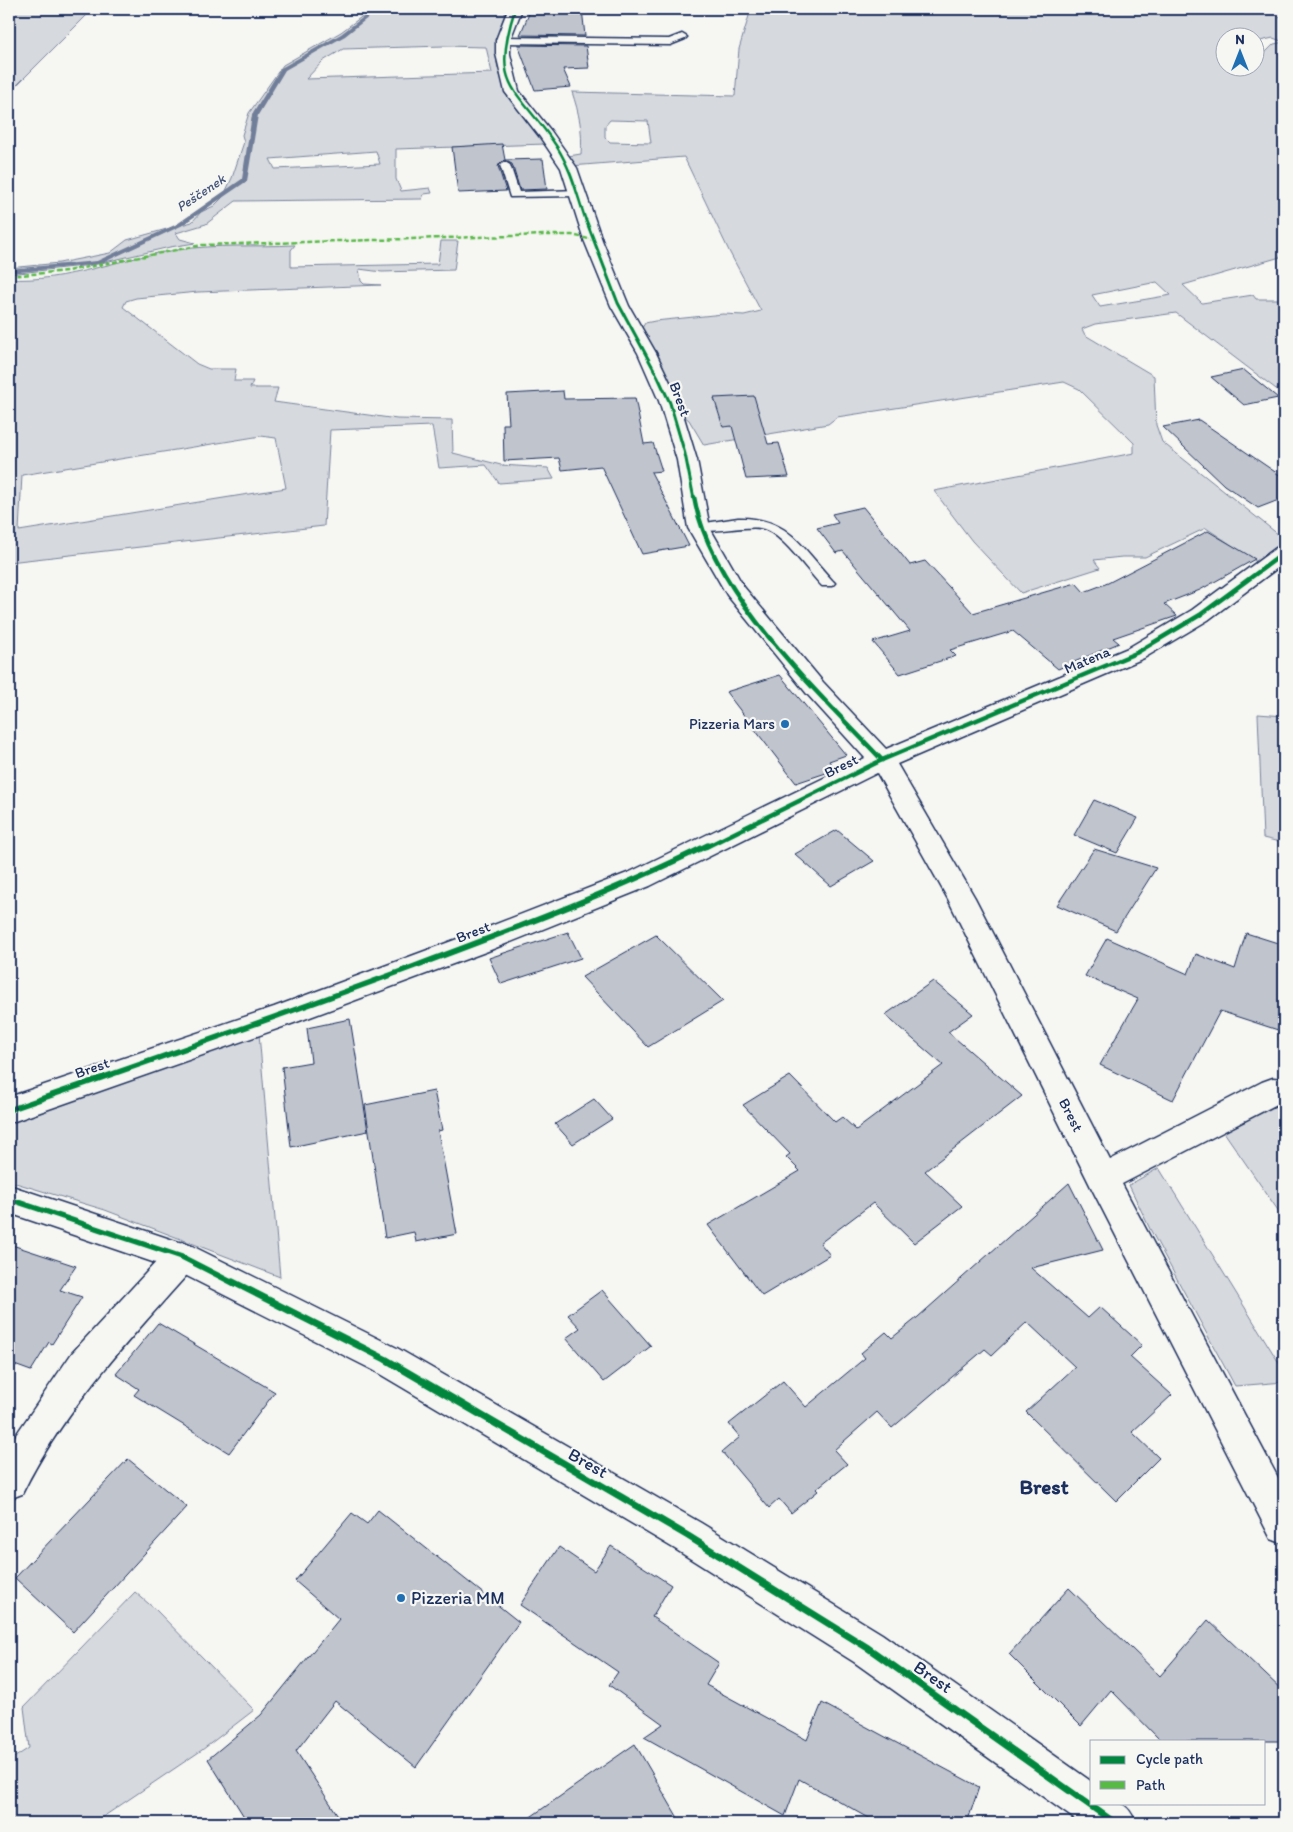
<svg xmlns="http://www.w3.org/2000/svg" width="1293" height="1832" viewBox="0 0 1293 1832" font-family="Itim,sans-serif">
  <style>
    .green { fill: #d6d9dd; stroke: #78849e; fill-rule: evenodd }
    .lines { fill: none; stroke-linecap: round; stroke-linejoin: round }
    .stream { fill: #717e99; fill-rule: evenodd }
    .building { fill: #c0c4cd; stroke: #1b2f5e }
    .service-casing { stroke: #1b2f5e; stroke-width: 3 }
    .minor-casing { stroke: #1b2f5e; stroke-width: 3 }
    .tertiary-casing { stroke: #1b2f5e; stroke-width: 3 }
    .service { fill: #f6f6f2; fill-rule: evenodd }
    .minor { fill: #f6f6f2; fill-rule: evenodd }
    .tertiary { fill: #f6f6f2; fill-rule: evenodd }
    .quiet { stroke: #58b947; stroke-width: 2.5; stroke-dasharray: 5 2.5; stroke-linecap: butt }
    .cycleway-far4-casing { stroke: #f6f6f2; stroke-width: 4.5 }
    .cycleway-far3-casing { stroke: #f6f6f2; stroke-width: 5 }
    .cycleway-far2-casing { stroke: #f6f6f2; stroke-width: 7 }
    .cycleway-far1-casing { stroke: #f6f6f2; stroke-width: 9 }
    .cycleway-casing { stroke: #f6f6f2; stroke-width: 10 }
    .cycleway-far4 { stroke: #00873e; stroke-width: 2.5 }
    .cycleway-far3 { stroke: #00873e; stroke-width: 3 }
    .cycleway-far2 { stroke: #00873e; stroke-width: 4.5 }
    .cycleway-far1 { stroke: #00873e; stroke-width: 5.5 }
    .cycleway { stroke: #00873e; stroke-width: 7 }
    .poi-dot { fill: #1f6fb2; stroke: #f6f6f2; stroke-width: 2 }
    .labels { text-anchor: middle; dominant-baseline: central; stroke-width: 4.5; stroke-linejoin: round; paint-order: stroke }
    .far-water-label { font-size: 14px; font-style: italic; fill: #46567b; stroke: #f6f6f2 }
    .street-label { font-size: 15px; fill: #1b2f5e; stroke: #f6f6f2 }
    .poi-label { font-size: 15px; fill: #1b2f5e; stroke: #f6f6f2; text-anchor: end }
    .near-street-label { font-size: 18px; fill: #1b2f5e; stroke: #f6f6f2 }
    .near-poi-label { font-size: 18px; fill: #1b2f5e; stroke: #f6f6f2; text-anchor: start }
    .near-quarter-label { font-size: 21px; font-weight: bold; fill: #1b2f5e; stroke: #f6f6f2 }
  </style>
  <rect width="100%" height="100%" fill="#f6f6f2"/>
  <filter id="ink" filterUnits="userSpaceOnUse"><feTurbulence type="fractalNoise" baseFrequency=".02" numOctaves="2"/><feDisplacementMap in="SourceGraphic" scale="10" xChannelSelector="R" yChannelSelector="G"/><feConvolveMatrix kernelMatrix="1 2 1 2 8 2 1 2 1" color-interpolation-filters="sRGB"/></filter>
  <g filter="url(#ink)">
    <g class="green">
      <polygon points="9,9 93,9 9,93"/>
      <path d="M372 9H508C477 67 512 100 546 144L396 149V179L401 191 430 188 432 193 424 194 422 199 236 201 206 224 176 233 180 239 195 243 170 247 92 265 9 274V268L59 263 110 253 127 240 192 222 201 212 214 206 223 197 232 178 244 142 242 135 249 113 283 65 341 32ZM444 46 486 47 492 73 306 79 323 61 343 49ZM376 151 380 164 275 169 270 159Z"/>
      <path d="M751 9H1269L1284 20V256L1183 285 1202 303 1253 295 1256 299H1284V395L1176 313 1095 324 1082 329 1085 335 1154 376 1156 425 1162 442 1284 539V546L1257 562 1206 528 1145 557H1122L1094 560 1100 568 1021 593 972 541 934 491 1134 453V443L1079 389 1064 382 837 417 828 424 704 445 689 420 680 413 665 377 663 365 650 351 642 328 645 323 655 321 723 314 744 315 761 311 730 253 684 157 571 166 568 156 581 154C583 131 579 113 572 92L735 96 739 49ZM1226 38H1256V42L1273 38 1284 42 1274 44 1256 62V68H1226ZM610 120 648 121 651 143 610 142 605 137V126ZM1157 282 1171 295 1100 307 1092 295Z"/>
      <path d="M441 241H458L454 270 382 272 359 269 361 281 364 284 381 285 198 292 136 298 126 301 123 307 197 364 209 369H236L234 381H253L250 388H278L274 402 397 419 452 420 453 453 501 465 548 468 554 479 499 483 486 465 439 468 432 426 330 430 324 526 9 562V279C65 283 122 257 177 250 216 244 256 247 295 245L291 250V267L438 264ZM261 436 276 438 286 488 19 531 22 475Z"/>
      <polygon points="1258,714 1284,716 1284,843 1263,838"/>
      <polygon points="259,1034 280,1277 105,1210 9,1181 9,1122"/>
      <polygon points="1284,1102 1284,1219 1224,1132"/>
      <polygon points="1159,1168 1284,1371 1284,1382 1235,1386 1150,1229 1129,1185"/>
      <polygon points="135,1592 156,1610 254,1710 202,1750 94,1823 9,1823 9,1761 29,1748 24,1707"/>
    </g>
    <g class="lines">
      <polygon class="stream" points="374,9 379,9 345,36 285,70 258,115 247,181 181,226 100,264 9,273 9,269 97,261 177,224 242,179 252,115 281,68 341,34"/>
    </g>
    <g class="building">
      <polygon points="531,9 582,9 585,36 520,35"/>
      <polygon points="518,45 586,46 589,68 563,69 571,87 535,90"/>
      <polygon points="502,144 505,160 543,159 547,189 520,190 512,164 504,160 498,166 506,191 458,193 452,147"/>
      <polygon points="1244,370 1278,398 1244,405 1211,377"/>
      <polygon points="563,391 564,399 635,398 644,444 653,443 662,471 651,472 689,546 642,554 601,466 562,470 559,458 504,461 503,424 509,424 507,394"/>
      <polygon points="754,396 768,444 779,443 789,477 746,479 732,426 723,427 714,398"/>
      <polygon points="1199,420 1284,478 1284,498 1258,508 1224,485 1163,427"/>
      <polygon points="863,507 910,565 925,561 973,613 1076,583 1084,592 1108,583 1208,531 1255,559 1200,590 1164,604 1177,616 1113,638 1119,643 1058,669 1013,631 950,650 956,656 900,674 873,642 910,631 843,551 836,553 817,528 838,523 832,514"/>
      <polygon points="780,675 846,755 829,761 835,770 796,783 726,692"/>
      <polygon points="1094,800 1138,818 1117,853 1074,835"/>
      <polygon points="837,830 874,861 831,886 795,854"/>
      <polygon points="1094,849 1156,868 1116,931 1057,905"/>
      <polygon points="568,932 581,958 501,984 489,958"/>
      <polygon points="1246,933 1284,945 1284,1032 1220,1011 1173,1100 1100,1065 1138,999 1085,976 1107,938 1188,974 1196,954 1235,969"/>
      <polygon points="656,935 723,1001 648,1047 582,977"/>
      <polygon points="933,981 973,1014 948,1032 1022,1096 925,1171 962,1206 914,1243 873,1203 820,1243 830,1255 762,1296 708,1225 800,1171 786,1157 790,1154 743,1105 790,1076 835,1122 842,1117 856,1130 943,1065 885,1015"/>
      <polygon points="350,1019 368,1131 291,1147 282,1067 311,1062 307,1028"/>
      <polygon points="434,1091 442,1130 438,1131 457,1234 416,1242 414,1232 385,1238 365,1105"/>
      <polygon points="594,1099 612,1119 573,1144 555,1124"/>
      <polygon points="1069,1183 1103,1250 1031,1268 1088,1318 1100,1307 1142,1345 1130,1357 1172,1395 1132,1432 1159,1458 1116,1501 1026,1412 1075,1367 1027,1322 992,1355 985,1349 892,1428 877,1412 834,1450 847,1464 816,1489 818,1491 791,1513 779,1499 769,1508 722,1452 740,1437 729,1424 783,1381 806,1407 865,1358 861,1353 886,1332 892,1338 918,1317"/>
      <polygon points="9,1244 76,1266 60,1290 82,1297 52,1344 49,1342 31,1371 9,1363"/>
      <polygon points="602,1290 651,1346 604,1382 566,1338 580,1328 568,1315"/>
      <polygon points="158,1323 275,1392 229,1453 134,1395 139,1389 116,1374"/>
      <polygon points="128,1459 187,1507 73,1632 15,1578"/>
      <polygon points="378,1510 519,1622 416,1767 335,1701 296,1751 343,1823 248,1823 208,1759 261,1715 339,1619 295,1581 352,1513 367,1524"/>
      <polygon points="611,1546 671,1585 652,1617 719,1663 706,1685 807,1740 822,1703 979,1787 967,1823 878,1823 799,1779 785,1816 644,1737 663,1724 609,1685 618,1672 520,1605 559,1547 594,1571"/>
      <polygon points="1069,1588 1160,1676 1208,1620 1284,1692 1284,1741 1161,1741 1111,1690 1081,1726 1009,1654"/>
      <polygon points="635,1744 681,1823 522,1823"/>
    </g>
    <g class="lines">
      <defs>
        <g id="service">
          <polygon points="682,34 687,37 685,39 670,45 503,43 498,40 503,37 669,39"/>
          <polygon points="505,162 510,165 519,192 578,190 584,193 578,196 510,197 500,165"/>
          <path d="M738 518C789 517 801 547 832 580L835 583 832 586H822C807 571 781 531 760 528 746 525 697 536 692 528L699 524Z"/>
        </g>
        <g id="minor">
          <polygon points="508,9 522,9 510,40 510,54 519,91 551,131 577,168 602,240 629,306 656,353 679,401 697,460 710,528 744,587 823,682 886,749 1128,648 1192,610 1276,548 1284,546 1284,563 1208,620 1144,658 897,764 975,898 1110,1160 1262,1082 1273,1078 1284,1079 1284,1103 1277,1104 1122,1184 1284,1489 1284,1544 1271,1539 1092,1189 948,899 877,773 650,886 488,951 294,1023 9,1123 9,1097 274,1007 468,935 630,872 865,758 807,694 727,595 688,528 677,460 659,401 638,353 611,306 584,240 561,168 540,137 505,92 496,54 496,40"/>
          <path d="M182 1242 194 1247 198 1257 194 1267C131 1338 64 1408 22 1494L9 1499V1445L72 1353 170 1247Z"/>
        </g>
        <path id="tertiary" d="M9 1185 194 1247 397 1348 701 1523 882 1634 1092 1782V1803C1116 1803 1126 1798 1136 1823H1080L854 1662 675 1549 373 1370 173 1269 9 1213Z"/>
      </defs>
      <use href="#service" class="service-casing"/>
      <use href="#minor" class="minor-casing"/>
      <use href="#tertiary" class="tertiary-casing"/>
      <use href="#service" class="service"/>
      <use href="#minor" class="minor"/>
      <use href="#tertiary" class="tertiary"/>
      <polyline class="quiet" points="9,276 67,271 202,245 547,235 572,235 593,240"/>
      <defs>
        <path id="cycleway-far4" d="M515 9C489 90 518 87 557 147 572 171 577 195 586 221"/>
        <polyline id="cycleway-far3" points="586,220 618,303 658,377 670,403 685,454 694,499"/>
        <g id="cycleway-far2">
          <path d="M694 497C711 593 817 691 882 760"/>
          <polyline points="706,847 882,760 1136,653 1200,615 1284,553"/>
        </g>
        <g id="cycleway-far1">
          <path d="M9 1110C145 1063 280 1016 415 966 514 929 613 892 708 845"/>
          <polyline points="9,1199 182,1257 235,1284"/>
        </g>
        <polyline id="cycleway" points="233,1282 385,1359 688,1536 868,1648 1115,1823"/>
      </defs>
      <use href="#cycleway-far4" class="cycleway-far4-casing"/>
      <use href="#cycleway-far3" class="cycleway-far3-casing"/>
      <use href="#cycleway-far2" class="cycleway-far2-casing"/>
      <use href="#cycleway-far1" class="cycleway-far1-casing"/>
      <use href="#cycleway" class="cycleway-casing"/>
      <use href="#cycleway-far4" class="cycleway-far4"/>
      <use href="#cycleway-far3" class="cycleway-far3"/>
      <use href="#cycleway-far2" class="cycleway-far2"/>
      <use href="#cycleway-far1" class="cycleway-far1"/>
      <use href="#cycleway" class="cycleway"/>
    </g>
  </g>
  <g class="poi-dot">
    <circle cx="785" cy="724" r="5"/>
    <circle cx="401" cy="1598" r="5"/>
  </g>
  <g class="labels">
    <g class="far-water-label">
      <text transform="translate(201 193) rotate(-34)">Peščenek</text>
    </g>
    <g class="street-label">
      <text transform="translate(680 399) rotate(70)">Brest</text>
      <text transform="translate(1087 660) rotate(-23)">Matena</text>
      <text transform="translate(841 766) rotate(-26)">Brest</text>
      <text transform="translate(473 932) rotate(-21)">Brest</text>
      <text transform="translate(92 1068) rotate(-19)">Brest</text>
      <text transform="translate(1071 1115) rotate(63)">Brest</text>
    </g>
    <g class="poi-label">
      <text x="775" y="724">Pizzeria Mars</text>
    </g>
    <g class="near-street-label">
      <text transform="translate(588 1463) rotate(30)">Brest</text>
      <text transform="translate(933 1677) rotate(35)">Brest</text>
    </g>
    <g class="near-poi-label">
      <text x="411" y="1598">Pizzeria MM</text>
    </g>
    <g class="near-quarter-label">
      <text x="1044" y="1486">Brest</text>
    </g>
  </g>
  <rect width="1293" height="1832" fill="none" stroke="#f6f6f2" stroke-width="30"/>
  <rect x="15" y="15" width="1263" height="1802" fill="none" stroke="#1b2f5e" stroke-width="2" filter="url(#ink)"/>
  <rect x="1090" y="1740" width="175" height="65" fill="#f6f6f2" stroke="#9ea6b7"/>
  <rect x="1100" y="1756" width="25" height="8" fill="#00873e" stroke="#9ea6b7"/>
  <text x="1136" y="1764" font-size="15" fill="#1b2f5e">Cycle path</text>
  <rect x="1100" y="1781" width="25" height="8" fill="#58b947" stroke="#9ea6b7"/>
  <text x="1136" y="1790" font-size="15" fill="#1b2f5e">Path</text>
  <g transform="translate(1240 52)"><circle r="24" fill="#f6f6f2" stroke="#9ea6b7"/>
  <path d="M0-4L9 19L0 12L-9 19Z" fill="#1f6fb2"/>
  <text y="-8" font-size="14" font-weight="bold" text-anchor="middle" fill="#1b2f5e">N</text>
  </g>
</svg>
